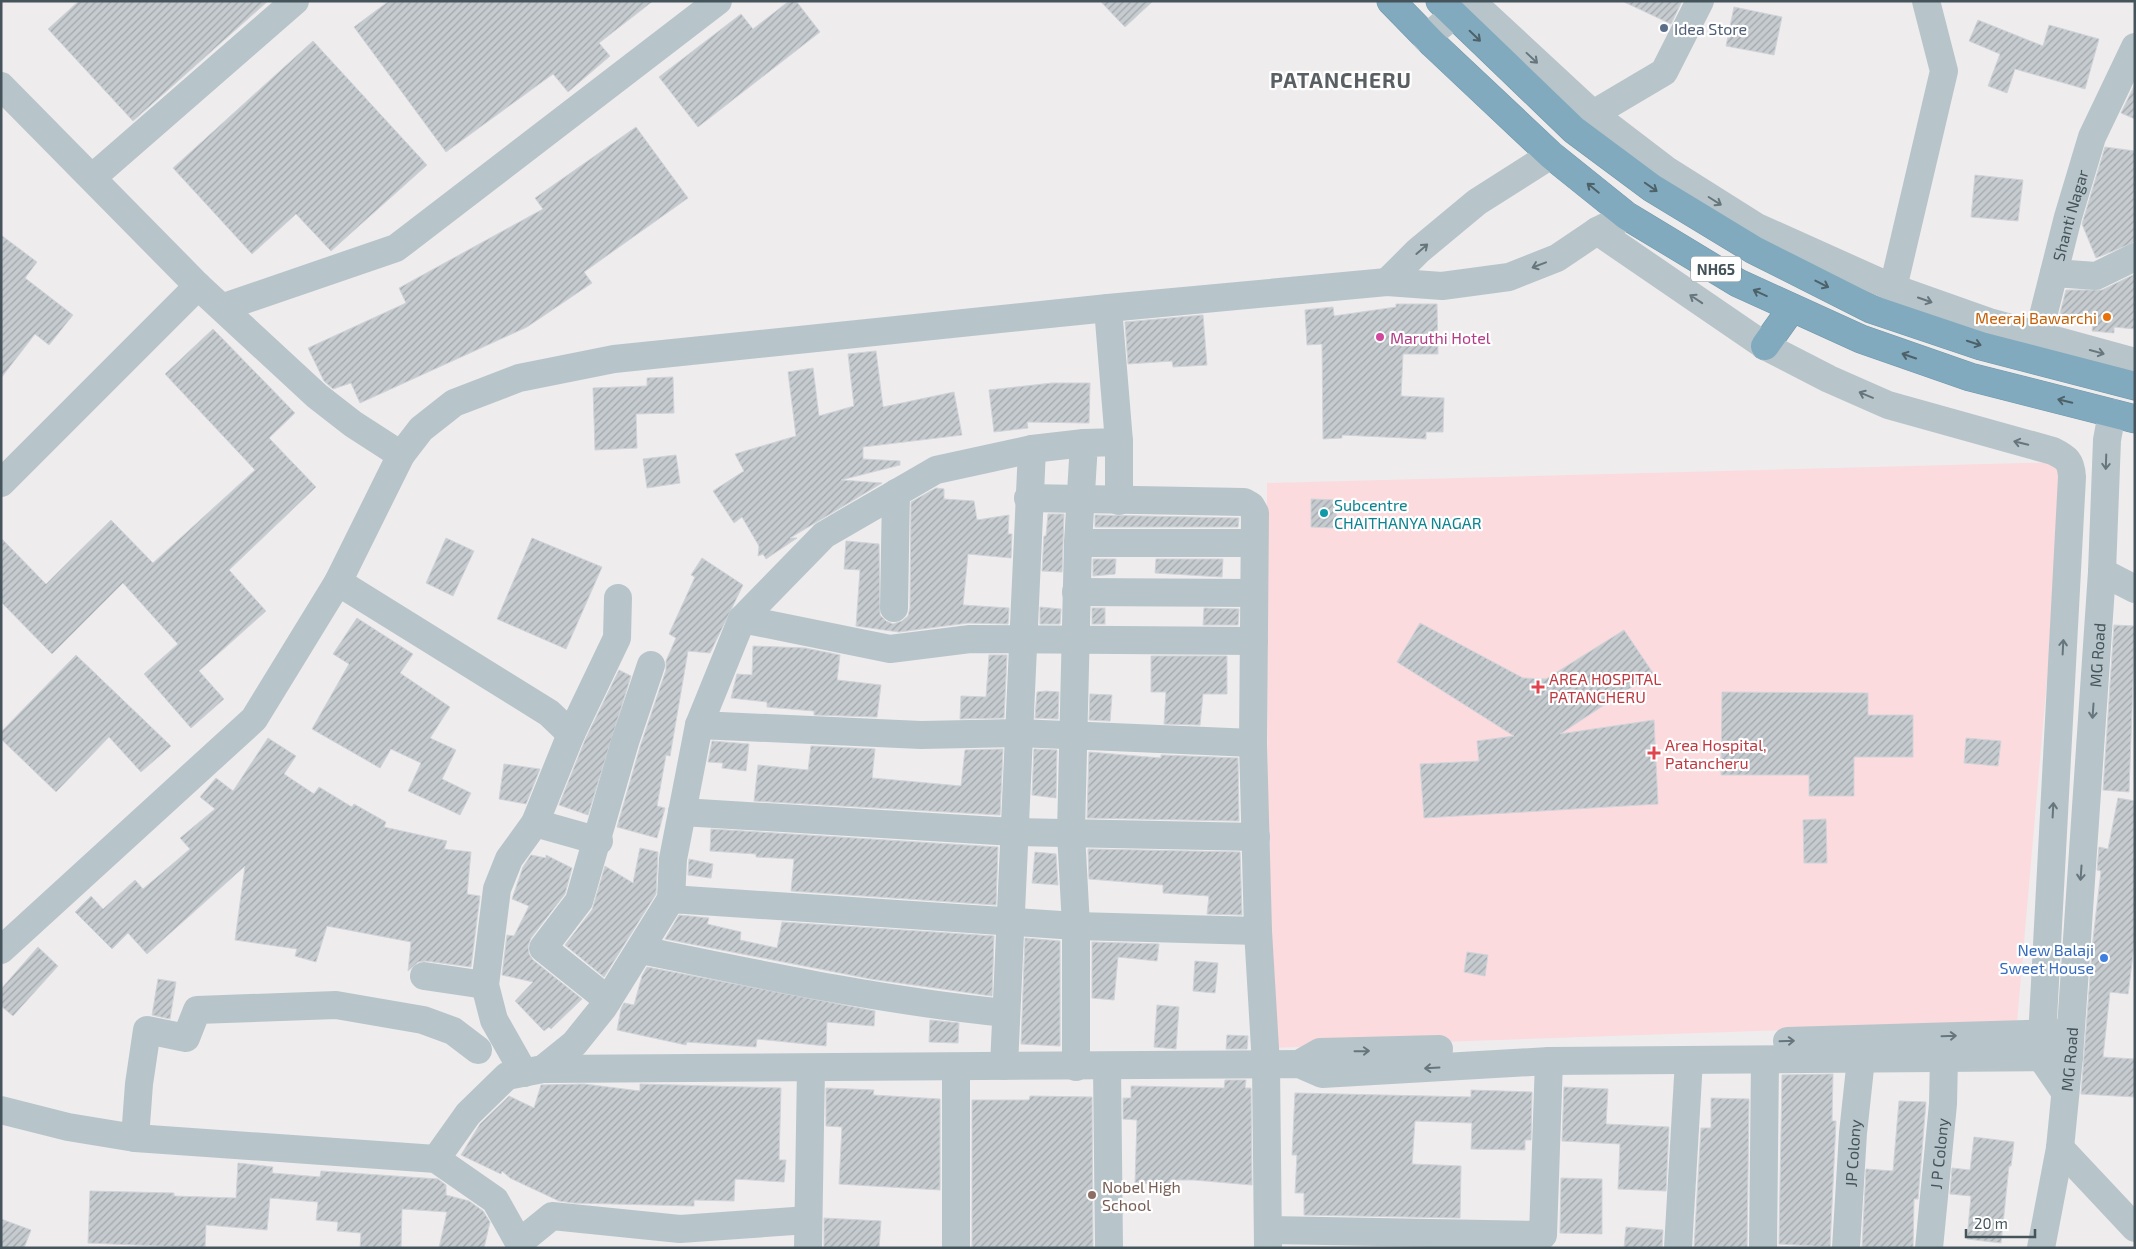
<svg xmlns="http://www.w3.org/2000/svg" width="2136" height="1249" viewBox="0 0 2136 1249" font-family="'Exo 2',sans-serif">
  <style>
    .medical { fill: #fbdbde }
    .building { fill: url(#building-hatch); stroke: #d0d4d9 }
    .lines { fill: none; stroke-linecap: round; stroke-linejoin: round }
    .highway-casing { stroke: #6e96a9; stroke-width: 29 }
    .minor { stroke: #b7c5ca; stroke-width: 28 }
    .highway { stroke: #82aabe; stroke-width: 28 }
    .oneway { stroke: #4d6169 }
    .oneway2 { stroke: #66767c }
    .service-dot { fill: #5c6f8a; stroke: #fff; stroke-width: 2 }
    .food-dot { fill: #e8710a; stroke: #fff; stroke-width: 2 }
    .hotel-dot { fill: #d1479c; stroke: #fff; stroke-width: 2 }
    .culture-dot { fill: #0f9aa8; stroke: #fff; stroke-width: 2 }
    .health-dot { fill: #e0444e; stroke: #fff; stroke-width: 2 }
    .shop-dot { fill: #3f7fe0; stroke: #fff; stroke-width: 2 }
    .education-dot { fill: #8d6e63; stroke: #fff; stroke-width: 2 }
    .labels { text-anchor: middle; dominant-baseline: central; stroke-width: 4.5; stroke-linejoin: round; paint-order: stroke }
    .shield { fill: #fff; stroke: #7c878c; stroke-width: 1 }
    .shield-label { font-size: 15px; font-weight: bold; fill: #44545a }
    .service-label { font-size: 16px; fill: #4e5e75; stroke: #fff; text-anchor: start }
    .street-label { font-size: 16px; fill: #44545a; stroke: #fff }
    .food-label { font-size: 16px; fill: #c56008; stroke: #fff; text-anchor: end }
    .hotel-label { font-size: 16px; fill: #b23c85; stroke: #fff; text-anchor: start }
    .culture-label { font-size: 16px; fill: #0d838f; stroke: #fff; text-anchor: start }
    .health-label { font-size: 16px; fill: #be3a42; stroke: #fff; text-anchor: start }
    .shop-label { font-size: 16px; fill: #366cbe; stroke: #fff; text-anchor: end }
    .education-label { font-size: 16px; fill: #785e54; stroke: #fff; text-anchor: start }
    .district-label { font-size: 21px; font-weight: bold; letter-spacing: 1px; fill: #595f62; stroke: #fff }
  </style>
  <defs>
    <pattern id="building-hatch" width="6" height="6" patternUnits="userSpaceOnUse" patternTransform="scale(1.25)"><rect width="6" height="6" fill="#c6cbd0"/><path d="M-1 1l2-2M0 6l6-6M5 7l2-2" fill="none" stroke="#a2a7ac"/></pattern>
  </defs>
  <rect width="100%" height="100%" fill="#efeced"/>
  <polygon class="medical" points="2066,462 2017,1022 1268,1048 1267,483"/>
  <g class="building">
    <polygon points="79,1 268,1 133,121 48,29"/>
    <polygon points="389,1 653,1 599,43 610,56 568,92 553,74 446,152 354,27"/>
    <polygon points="789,1 796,1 820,32 698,127 659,77 741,14 753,29"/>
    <polygon points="1100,1 1153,1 1125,27"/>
    <polygon points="1622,1 1682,1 1671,24"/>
    <polygon points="1734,7 1782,17 1774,55 1726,46"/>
    <polygon points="1978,20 2043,46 2049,25 2099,39 2085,89 2015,69 2007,93 1988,86 2000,54 1969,41"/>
    <polygon points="313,41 427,165 331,251 296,214 252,254 173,168"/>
    <polygon points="2135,84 2135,119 2121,113"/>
    <polygon points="636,127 688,198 584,272 592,283 527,327 360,403 351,383 333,389 324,381 308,348 406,303 399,288 543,209 535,198"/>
    <polygon points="2105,147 2135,151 2135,242 2096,258 2082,224"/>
    <polygon points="1975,175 2023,180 2018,221 1971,217"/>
    <polygon points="1,235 37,262 25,278 73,315 49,345 35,334 1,378"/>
    <polygon points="2135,274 2135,329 2114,327 2114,333 2092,331 2093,322 2059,317 2066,290 2102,290"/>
    <polygon points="1396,304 1437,304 1438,354 1403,354 1401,396 1444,398 1443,432 1426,432 1426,439 1342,435 1342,438 1323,439 1322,344 1307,345 1305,310 1333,307 1334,316 1396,307"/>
    <polygon points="1203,315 1207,365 1173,367 1172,361 1128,364 1125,322"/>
    <polygon points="213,329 295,413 269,438 316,487 229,570 266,611 199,671 224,699 191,728 144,674 178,644 123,583 52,654 1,602 1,538 46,584 111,520 153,563 255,470 165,374"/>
    <polygon points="876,351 883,407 954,392 962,435 863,447 863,459 900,461 900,465 841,480 882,483 790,538 797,538 766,559 763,554 758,556 759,546 742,517 734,523 713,491 744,471 735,454 796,436 788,372 813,368 819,416 854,406 848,354"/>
    <polygon points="673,377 674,413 636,414 637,448 595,450 593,388 647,386 647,378"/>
    <polygon points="1052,383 1090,383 1089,423 1027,422 1028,428 994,432 989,390"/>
    <polygon points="676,455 680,483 647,488 643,459"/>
    <polygon points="936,488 944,489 944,499 974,501 977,520 1009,515 1008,534 1012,534 1011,558 968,554 963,605 1009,608 1008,624 968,623 899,632 856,626 860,570 844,569 846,541 879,544 880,615 886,621 893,624 902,621 908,616 910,608 911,502"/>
    <polygon points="1311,499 1337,500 1336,528 1311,527"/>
    <polygon points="1048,514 1064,514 1062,572 1042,571 1044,536 1046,536"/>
    <polygon points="1095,515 1239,518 1238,527 1095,527"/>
    <polygon points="446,538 474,551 453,596 426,583"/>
    <polygon points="532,538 602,567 566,649 497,619"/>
    <polygon points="702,558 743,585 710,653 688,651 670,756 666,755 657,806 665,808 657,838 617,827 640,747 666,670 666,661 676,638 669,634 695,577 691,575"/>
    <polygon points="1093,559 1116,559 1115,574 1093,576"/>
    <polygon points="1156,559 1223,559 1222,577 1155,573"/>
    <polygon points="1040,607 1061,609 1060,624 1040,624"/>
    <rect x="1092" y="608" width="13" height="16"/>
    <polygon points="1204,608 1239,609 1238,625 1203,625"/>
    <polygon points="357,618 413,654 400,673 450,707 430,738 456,750 442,779 471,793 460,815 408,791 421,763 391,749 380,768 312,729 349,664 333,654"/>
    <polygon points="1420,623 1523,678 1546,679 1624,630 1653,673 1560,734 1654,720 1658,804 1424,818 1420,764 1479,761 1477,741 1514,736 1397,662"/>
    <polygon points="2114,625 2135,626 2129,792 2103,790"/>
    <polygon points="753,646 805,648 840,655 837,680 881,685 877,717 814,715 814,711 767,707 767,702 731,698 737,674 752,675"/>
    <polygon points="76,655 171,746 141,772 109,737 56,792 1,739 1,732"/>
    <polygon points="989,655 1007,655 1004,718 960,719 961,696 986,697"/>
    <polygon points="1151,656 1227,656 1227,694 1203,694 1200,725 1164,724 1166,692 1151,692"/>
    <polygon points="619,670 631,676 588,815 559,805 585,740"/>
    <polygon points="1046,691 1059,692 1058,719 1035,718 1037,692"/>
    <polygon points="1722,692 1868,693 1868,715 1913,715 1913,757 1854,757 1854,796 1809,796 1809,775 1721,775"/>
    <polygon points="1090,694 1112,695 1110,721 1089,720"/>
    <polygon points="268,738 296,756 284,774 314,794 319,787 352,807 354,804 386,822 384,827 447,841 444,849 471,852 467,894 480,896 471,967 426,961 418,962 408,971 411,942 327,926 316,962 295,956 297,949 235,940 245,866 147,954 128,933 112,949 75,912 91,896 103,909 135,880 143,889 190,849 180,838 215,809 200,797 216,778 233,791"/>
    <polygon points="1966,738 2001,741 1998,766 1964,763"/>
    <polygon points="712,741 749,744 746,771 722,768 723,763 708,762"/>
    <polygon points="811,746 875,749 872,778 961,786 965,750 1003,749 1000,815 754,801 758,765 808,770"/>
    <polygon points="1034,749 1057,750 1056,798 1032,795"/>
    <polygon points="1089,752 1161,758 1161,755 1238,758 1239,821 1087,818"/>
    <polygon points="504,764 540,769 526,804 499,799"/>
    <polygon points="2118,798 2135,801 2135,939 2128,994 2110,992 2103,1057 2135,1059 2135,1097 2081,1094 2093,939 2101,871 2097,870 2099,847 2108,849"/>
    <polygon points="1826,819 1827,863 1804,863 1803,820"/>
    <polygon points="711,829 998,847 996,905 791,891 794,859 756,857 756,854 710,851"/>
    <polygon points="640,848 658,852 656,894 604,977 565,945 592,910 605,866 633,883"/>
    <polygon points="1088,849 1240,852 1242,915 1207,914 1209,896 1163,893 1163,885 1089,879"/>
    <polygon points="1035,852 1056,854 1058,885 1032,883"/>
    <polygon points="531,855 546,858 546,855 572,868 565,894 531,938 528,946 529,954 533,960 582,999 551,1029 549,1027 544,1031 515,1001 533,982 502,975 507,935 514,936 529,906 512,899 523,867"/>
    <polygon points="689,859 713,864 711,878 688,875"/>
    <polygon points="679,915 709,918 707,924 741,932 740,940 777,948 782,922 994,936 992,996 871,979 665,939"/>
    <polygon points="1025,938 1060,941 1060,1046 1021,1044"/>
    <polygon points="1092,942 1159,944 1157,961 1118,957 1114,1000 1092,998"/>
    <polygon points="38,947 58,966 13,1016 1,1006 1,989"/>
    <polygon points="1467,952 1488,955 1485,976 1464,972"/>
    <polygon points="1195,961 1218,963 1215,993 1193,991"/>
    <polygon points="647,967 875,1011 874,1026 827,1022 826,1046 757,1039 756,1047 687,1042 686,1045 617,1030 621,1009 624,1003 634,1005 642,976"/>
    <polygon points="158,979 176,982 170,1019 152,1015"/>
    <polygon points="1157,1005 1179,1007 1176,1049 1154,1047"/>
    <polygon points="930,1020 959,1023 958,1043 929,1042"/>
    <polygon points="1227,1035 1248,1036 1247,1049 1226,1049"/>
    <polygon points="1833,1074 1832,1121 1836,1121 1830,1247 1779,1244 1782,1075"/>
    <polygon points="1225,1080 1246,1080 1245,1088 1251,1088 1252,1185 1194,1180 1170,1180 1170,1184 1135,1183 1137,1120 1123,1119 1123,1098 1131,1098 1131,1086 1224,1088"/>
    <polygon points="584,1084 640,1091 640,1084 781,1088 779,1160 786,1160 784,1182 735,1179 734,1201 694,1200 694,1206 574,1203 559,1201 510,1178 502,1171 501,1174 461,1155 480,1124 509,1096 534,1108 541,1085"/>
    <polygon points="1564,1087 1608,1089 1606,1124 1669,1127 1666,1191 1618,1189 1620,1144 1562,1141"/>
    <polygon points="826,1088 874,1090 873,1095 940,1099 940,1190 839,1184 842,1127 826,1126"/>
    <polygon points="1471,1090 1532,1092 1531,1140 1525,1140 1525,1150 1471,1149 1472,1123 1415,1121 1412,1164 1461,1166 1460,1218 1304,1215 1304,1193 1295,1193 1297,1155 1292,1155 1295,1093 1471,1097"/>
    <polygon points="1030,1096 1092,1097 1093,1248 972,1248 972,1100 1029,1100"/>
    <polygon points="1711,1098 1749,1099 1747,1248 1694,1248 1701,1128 1711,1128"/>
    <polygon points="1899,1101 1926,1102 1918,1199 1914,1199 1913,1248 1862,1248 1866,1169 1893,1171"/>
    <polygon points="1974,1137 2014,1142 2011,1166 2009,1166 2001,1243 1967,1239 1971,1196 1950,1194 1952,1168 1970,1170"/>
    <polygon points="238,1163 273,1167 272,1173 320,1177 321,1171 438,1179 446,1185 446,1195 469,1201 483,1211 490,1222 484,1248 439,1248 447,1212 402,1209 401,1248 360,1248 361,1233 337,1231 338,1222 316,1220 318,1202 270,1198 267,1230 206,1225 205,1248 88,1243 90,1191 174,1193 174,1196 236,1198"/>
    <polygon points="1561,1178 1602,1179 1602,1234 1560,1233"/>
    <polygon points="824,1218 881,1221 879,1248 824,1248"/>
    <polygon points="1,1219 31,1230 24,1248 1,1248"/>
    <polygon points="1626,1227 1663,1230 1662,1248 1624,1248"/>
  </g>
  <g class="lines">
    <defs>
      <g id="highway">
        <polyline points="1391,1 1433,44 1551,155 1627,216 1738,283 1861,339 1970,377 2135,419"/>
        <polyline points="1440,1 1574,130 1652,188 1754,250 1871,309 1981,346 2135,386"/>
        <polyline points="1765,346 1792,308"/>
      </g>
    </defs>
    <use href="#highway" class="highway-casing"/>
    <g class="minor">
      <polyline points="1471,1 1593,114 1665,169 1757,227 1893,288 1989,322 2135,362"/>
      <polyline points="1426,38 1470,1"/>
      <polyline points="1,86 198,286 317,396 353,424 401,455"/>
      <polyline points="1593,114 1664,72 1700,1"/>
      <polyline points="93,177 295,1"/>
      <path d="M1597 231 1765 346 1829 379 1888 405 2053 451C2067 458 2071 461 2072 477L2041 1057 2065 1092"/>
      <polyline points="2054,273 2096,276 2135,257"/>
      <polyline points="1387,282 1418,251 1477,202 1551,155"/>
      <polyline points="1893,288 1944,71 1926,1"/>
      <polyline points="224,307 396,248 718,1"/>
      <path id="s1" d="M2038 336 2068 217 2092 137 2135 47"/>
      <polyline points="1119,442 1119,501"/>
      <polyline points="1,483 198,286"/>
      <polyline points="1028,498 1244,502 1251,506 1255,513 1253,743 1258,931 1266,1065 1268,1248"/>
      <polyline points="1078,543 1084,443 1119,442 1108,308"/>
      <polyline points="2102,572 2135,589"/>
      <polyline points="338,582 549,713 571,734"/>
      <polyline points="1076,592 1254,593"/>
      <polyline points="894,608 896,493"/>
      <polyline points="742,619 890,649 970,639 1254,641"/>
      <polyline points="699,725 921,735 1018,733 1253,743"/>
      <polyline points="682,812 1014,832 1256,837"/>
      <polyline points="535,823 599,841"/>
      <polyline points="671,899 1076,926 1258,931"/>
      <polyline points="1,950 254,719 338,582 401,455 421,429 454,403 519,378 614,359 1108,308 1387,282 1442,286 1509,277 1557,258 1597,231 1627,216"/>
      <path d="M641 950C762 975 883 1001 1006 1013"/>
      <polyline points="424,976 485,985"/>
      <polyline points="608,1000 543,948 579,901 625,742 651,665"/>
      <polyline points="1787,1041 2059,1033"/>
      <polyline points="1299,1064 1320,1052 1439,1049"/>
      <polyline points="1004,1066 1032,449"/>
      <polyline points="1107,1066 1109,1248"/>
      <polyline points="1076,1067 1076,926 1071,833 1078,543 1254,543"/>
      <polyline points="543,1069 574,1044 603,1008 671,899 673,859 699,725 742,619 824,535 936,470 1032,449 1084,443"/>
      <polyline points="524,1073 494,1020 485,985 497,889 509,859 535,823 571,734 617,638 618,598"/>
      <polyline points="1,1110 68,1127 135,1138 436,1159 495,1200 522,1248"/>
      <polyline points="135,1138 139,1084 147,1030 186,1038 197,1010 336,1005 423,1020 453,1031 478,1050"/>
      <polyline points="2060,1148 2135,1228"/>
      <polyline points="436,1159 468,1114 507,1076 543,1069 1299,1064 1322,1074 1549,1061 2069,1057"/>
      <polyline points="1268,1230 1543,1235 1549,1061"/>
      <polyline points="520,1242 552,1216 680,1229 808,1220"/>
      <polyline points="808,1248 811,1068"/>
      <polyline points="956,1248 956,1067"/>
      <polyline points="1678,1248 1689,1060"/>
      <polyline points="1763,1248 1765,1060"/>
      <path id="s2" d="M1846 1248 1853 1133 1861 1059"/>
      <path id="s3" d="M1929 1248 1943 1104 1944 1058"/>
      <path id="s4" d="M2041 1248 2060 1148 2069 1057 2102 572 2107 440 2112 413"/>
    </g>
    <use href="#highway" class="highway"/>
  </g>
  <defs><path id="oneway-shaft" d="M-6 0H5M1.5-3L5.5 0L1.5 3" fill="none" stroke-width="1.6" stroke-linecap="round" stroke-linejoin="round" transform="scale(1.25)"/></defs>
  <g class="oneway">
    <use href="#oneway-shaft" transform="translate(1475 36) rotate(44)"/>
    <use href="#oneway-shaft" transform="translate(1651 187) rotate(35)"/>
    <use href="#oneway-shaft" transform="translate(1593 188) rotate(-141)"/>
    <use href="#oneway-shaft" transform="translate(1822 284) rotate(27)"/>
    <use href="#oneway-shaft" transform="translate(1760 293) rotate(-155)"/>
    <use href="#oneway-shaft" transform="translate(1974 343) rotate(18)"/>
    <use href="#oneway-shaft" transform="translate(1909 356) rotate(-161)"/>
    <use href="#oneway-shaft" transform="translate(2065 401) rotate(-166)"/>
  </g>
  <g class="oneway2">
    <use href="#oneway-shaft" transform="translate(1532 58) rotate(43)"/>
    <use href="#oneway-shaft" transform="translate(1715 201) rotate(32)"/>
    <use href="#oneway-shaft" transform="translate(1422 249) rotate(-41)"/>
    <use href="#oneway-shaft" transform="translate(1539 265) rotate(159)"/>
    <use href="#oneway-shaft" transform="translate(1696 299) rotate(-146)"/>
    <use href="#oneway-shaft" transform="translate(1925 300) rotate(19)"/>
    <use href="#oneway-shaft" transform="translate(2097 352) rotate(15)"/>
    <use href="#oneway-shaft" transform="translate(1866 395) rotate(-157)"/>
    <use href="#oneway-shaft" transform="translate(2021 443) rotate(-166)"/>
    <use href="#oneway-shaft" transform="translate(2106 462) rotate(92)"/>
    <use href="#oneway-shaft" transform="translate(2063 647) rotate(-87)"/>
    <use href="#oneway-shaft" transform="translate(2093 711) rotate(94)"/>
    <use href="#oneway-shaft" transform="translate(2053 810) rotate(-87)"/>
    <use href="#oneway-shaft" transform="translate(2081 873) rotate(94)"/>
    <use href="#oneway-shaft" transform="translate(1949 1036) rotate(-2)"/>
    <use href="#oneway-shaft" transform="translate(1787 1041) rotate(-2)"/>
    <use href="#oneway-shaft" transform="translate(1362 1051) rotate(-1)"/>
    <use href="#oneway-shaft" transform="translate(1432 1068) rotate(177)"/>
  </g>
  <circle class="service-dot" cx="1664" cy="28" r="5"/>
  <circle class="food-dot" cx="2107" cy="317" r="5"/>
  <circle class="hotel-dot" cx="1380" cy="337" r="5"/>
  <circle class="culture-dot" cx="1324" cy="513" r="5"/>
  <g class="health-dot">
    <path d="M1535.5 679.5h5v5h5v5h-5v5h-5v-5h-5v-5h5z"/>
    <path d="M1651.5 745.5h5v5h5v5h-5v5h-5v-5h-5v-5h5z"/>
  </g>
  <circle class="shop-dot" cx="2104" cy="958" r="5"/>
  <circle class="education-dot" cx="1092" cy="1195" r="5"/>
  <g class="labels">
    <rect class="shield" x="1691" y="256.5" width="50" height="25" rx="4"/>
    <g class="shield-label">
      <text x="1716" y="269">NH65</text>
    </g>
    <g class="service-label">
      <text x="1674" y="28">Idea Store</text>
    </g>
    <g class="street-label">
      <text stroke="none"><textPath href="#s1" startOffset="125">Shanti Nagar</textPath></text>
      <text stroke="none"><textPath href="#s4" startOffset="596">MG Road</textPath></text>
      <text stroke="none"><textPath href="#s4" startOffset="191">MG Road</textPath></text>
      <text stroke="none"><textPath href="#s2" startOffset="95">JP Colony</textPath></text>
      <text stroke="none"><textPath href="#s3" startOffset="95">J P Colony</textPath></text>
    </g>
    <g class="food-label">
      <text x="2097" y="317">Meeraj Bawarchi</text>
    </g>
    <g class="hotel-label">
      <text x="1390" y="337">Maruthi Hotel</text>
    </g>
    <g class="culture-label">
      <text x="1334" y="504">Subcentre<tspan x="1334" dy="18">CHAITHANYA NAGAR</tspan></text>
    </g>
    <g class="health-label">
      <text x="1549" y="678">AREA HOSPITAL<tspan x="1549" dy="18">PATANCHERU</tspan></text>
      <text x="1665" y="744">Area Hospital,<tspan x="1665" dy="18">Patancheru</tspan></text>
    </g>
    <g class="shop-label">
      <text x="2094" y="949">New Balaji<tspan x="2094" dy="18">Sweet House</tspan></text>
    </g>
    <g class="education-label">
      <text x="1102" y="1186">Nobel High<tspan x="1102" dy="18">School</tspan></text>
    </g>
    <g class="district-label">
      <text x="1341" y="79">PATANCHERU</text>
    </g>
  </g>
  <rect width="2136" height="1249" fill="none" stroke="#44545a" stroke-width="5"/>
  <path d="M1966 1229v8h69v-8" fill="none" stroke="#44545a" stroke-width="2.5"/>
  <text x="1974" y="1229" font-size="15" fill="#44545a" stroke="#ffffff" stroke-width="4" paint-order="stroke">20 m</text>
</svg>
